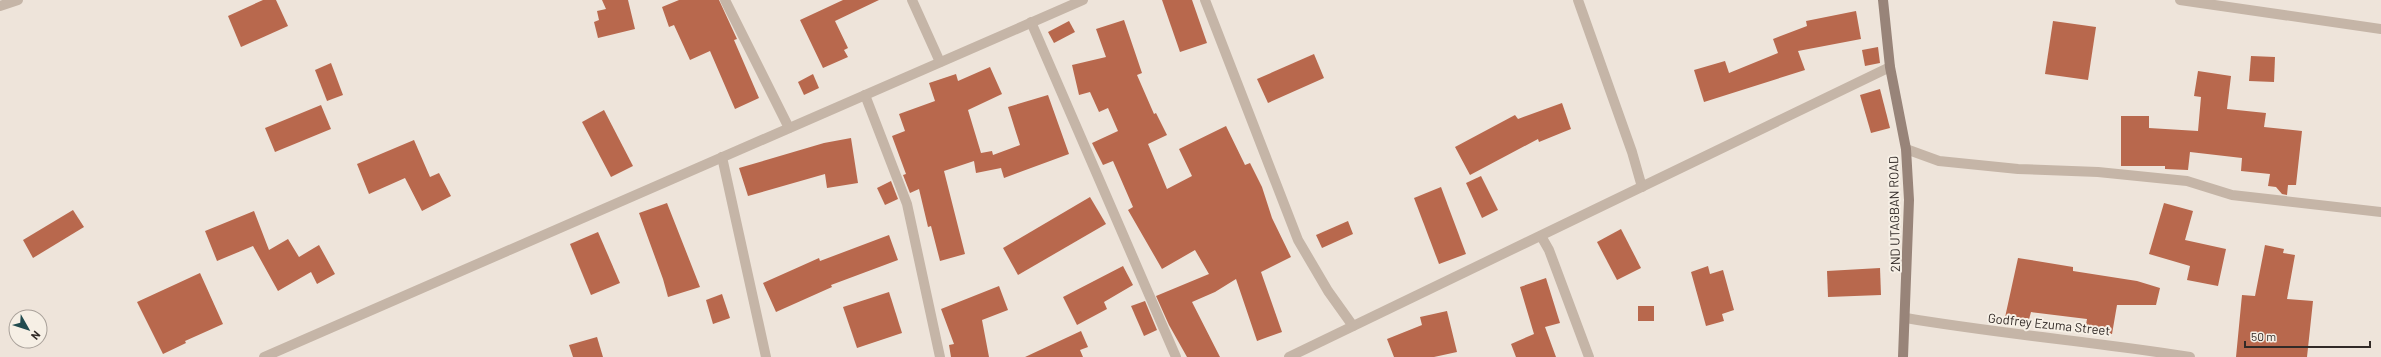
<svg xmlns="http://www.w3.org/2000/svg" width="2381" height="357" viewBox="0 0 2381 357" font-family="Barlow,sans-serif">
  <style>
    .building { fill: #b8684d }
    .lines { fill: none; stroke-linecap: round; stroke-linejoin: round }
    .street { stroke: #c5b5a7; stroke-width: 10 }
    .secondary { stroke: #988479; stroke-width: 10 }
    .labels { text-anchor: middle; dominant-baseline: central; stroke-width: 4; stroke-linejoin: round; paint-order: stroke }
    .street-label { font-size: 13px; fill: #322a27; stroke: #f6efe5 }
  </style>
  <rect width="100%" height="100%" fill="#eee4da"/>
  <g class="building">
    <polygon points="263,0 276,0 288,26 241,47 228,16"/>
    <polygon points="602,0 628,0 635,29 598,38 594,22 599,20 597,11 606,9"/>
    <polygon points="679,0 719,0 737,39 734,40 759,98 735,109 710,51 690,60 674,25 669,27 662,7"/>
    <polygon points="843,0 879,0 835,21 848,48 844,50 848,57 823,68 800,20"/>
    <polygon points="1162,0 1192,0 1207,43 1180,52"/>
    <polygon points="1856,11 1861,39 1798,51 1805,70 1704,102 1694,70 1725,61 1729,73 1778,53 1773,39 1807,26 1806,21"/>
    <polygon points="1124,20 1142,73 1137,75 1154,114 1156,113 1167,135 1148,144 1167,189 1192,176 1179,149 1226,126 1245,165 1250,163 1262,187 1272,218 1291,257 1261,272 1282,332 1257,341 1236,279 1215,292 1192,302 1220,357 1187,357 1169,325 1156,296 1209,274 1195,250 1162,269 1128,210 1133,207 1113,161 1103,165 1092,143 1118,131 1108,108 1099,112 1090,92 1079,95 1072,65 1106,57 1096,29"/>
    <polygon points="1069,21 1075,32 1054,43 1048,32"/>
    <polygon points="2053,21 2096,27 2088,80 2045,74"/>
    <polygon points="1878,47 1880,63 1865,66 1862,50"/>
    <polygon points="1314,54 1324,78 1268,103 1257,79"/>
    <polygon points="2251,56 2275,57 2274,82 2249,81"/>
    <polygon points="331,63 343,95 327,101 315,70"/>
    <polygon points="990,67 1002,94 968,110 981,153 992,151 993,155 1020,145 1008,107 1048,95 1069,154 1004,178 1001,168 976,173 974,161 944,171 965,254 940,261 931,226 928,227 919,189 910,193 903,175 906,174 892,136 905,131 899,114 935,101 929,83 956,74 958,81"/>
    <polygon points="2198,71 2231,76 2227,109 2266,113 2264,127 2302,131 2296,185 2288,185 2287,195 2282,194 2276,187 2268,186 2270,174 2241,171 2242,158 2190,152 2188,170 2165,169 2165,166 2121,166 2121,116 2149,116 2149,128 2198,131 2201,97 2194,96"/>
    <polygon points="813,74 819,88 804,95 798,82"/>
    <polygon points="1880,89 1890,128 1871,133 1860,95"/>
    <polygon points="1562,103 1571,129 1539,142 1538,139 1470,175 1455,147 1515,115 1518,119"/>
    <polygon points="321,105 331,129 275,152 265,128"/>
    <polygon points="604,110 633,166 611,177 582,122"/>
    <polygon points="851,138 858,183 827,188 825,174 748,196 739,168 824,143"/>
    <polygon points="414,140 430,177 439,173 451,196 422,211 405,178 369,194 357,164"/>
    <polygon points="1481,176 1498,210 1482,218 1466,183"/>
    <polygon points="891,181 898,199 885,205 877,188"/>
    <polygon points="1441,187 1466,254 1439,264 1414,198"/>
    <polygon points="1090,197 1106,224 1018,275 1003,248"/>
    <polygon points="667,203 700,287 668,297 663,279 639,213"/>
    <polygon points="2164,203 2193,211 2185,240 2226,249 2218,286 2187,280 2190,266 2149,254"/>
    <polygon points="73,210 84,227 33,258 23,240"/>
    <polygon points="254,211 269,250 288,239 299,257 319,245 335,274 317,284 311,272 278,291 253,246 217,261 205,231"/>
    <polygon points="1348,221 1353,234 1322,248 1316,235"/>
    <polygon points="1621,229 1641,268 1617,280 1597,242"/>
    <polygon points="598,232 620,283 591,295 570,244"/>
    <polygon points="889,235 898,260 831,285 832,287 776,312 763,283 819,258 820,261"/>
    <polygon points="2265,245 2284,249 2283,253 2295,255 2287,299 2313,301 2307,357 2236,357 2242,295 2255,296"/>
    <polygon points="2018,258 2073,267 2073,271 2137,281 2160,288 2156,305 2117,305 2112,334 2085,330 2087,319 2031,312 2027,327 2004,322"/>
    <polygon points="1123,266 1133,285 1104,302 1107,309 1077,325 1063,297"/>
    <polygon points="1708,266 1710,274 1723,270 1734,310 1722,314 1724,321 1706,326 1691,272"/>
    <polygon points="1880,268 1881,295 1828,297 1827,271"/>
    <polygon points="200,273 223,324 185,341 186,343 163,354 137,302"/>
    <polygon points="1546,278 1560,323 1545,327 1556,357 1516,357 1511,344 1534,334 1520,287"/>
    <polygon points="999,286 1008,310 982,320 989,357 951,357 949,345 954,344 941,309"/>
    <polygon points="889,292 902,333 857,348 843,307"/>
    <polygon points="722,294 730,318 713,324 706,300"/>
    <polygon points="1145,301 1157,330 1144,336 1131,306"/>
    <rect x="1638" y="306" width="16" height="15"/>
    <polygon points="1447,311 1457,352 1434,357 1394,357 1387,339 1422,325 1420,317"/>
    <polygon points="1081,331 1088,347 1080,350 1083,357 1025,357"/>
    <polygon points="597,337 603,357 573,357 569,345"/>
  </g>
  <g class="lines">
    <g class="street">
      <polyline points="725,0 789,128"/>
      <polyline points="912,0 940,62"/>
      <polyline points="1205,0 1298,240 1328,291 1353,326"/>
      <polyline points="1578,0 1632,152 1642,187"/>
      <polyline points="2180,0 2381,29"/>
      <polyline points="0,6 18,0"/>
      <polyline points="1031,22 1176,357"/>
      <polyline points="865,95 907,204 940,357"/>
      <polyline points="1906,149 1939,161 2018,169 2098,172 2187,181 2232,195 2381,212"/>
      <polyline points="722,157 766,357"/>
      <polyline points="1541,236 1549,250 1589,357"/>
      <path d="M1906 318C2000 334 2096 342 2190 357"/>
      <polyline points="264,357 1083,0"/>
      <polyline points="1289,357 1890,67"/>
    </g>
    <polyline class="secondary" points="1883,0 1890,67 1906,149 1909,200 1903,357"/>
  </g>
  <g class="labels">
    <g class="street-label">
      <text transform="translate(1894 214) rotate(-91)">2ND UTAGBAN ROAD</text>
      <text transform="translate(2049 324) rotate(6)">Godfrey Ezuma Street</text>
    </g>
  </g>
  <g transform="translate(28 329) rotate(129)"><circle r="19" fill="#f6efe5" stroke="#a8a099"/>
  <path d="M0-3L7 15L0 10L-7 15Z" fill="#214b4f"/>
  <text y="-6" font-size="11" font-weight="bold" text-anchor="middle" fill="#322a27">N</text>
  </g>
  <path d="M2245 341v6h125v-6" fill="none" stroke="#322a27" stroke-width="2"/>
  <text x="2251" y="341" font-size="12" fill="#322a27" stroke="#f6efe5" stroke-width="3" paint-order="stroke">50 m</text>
</svg>
